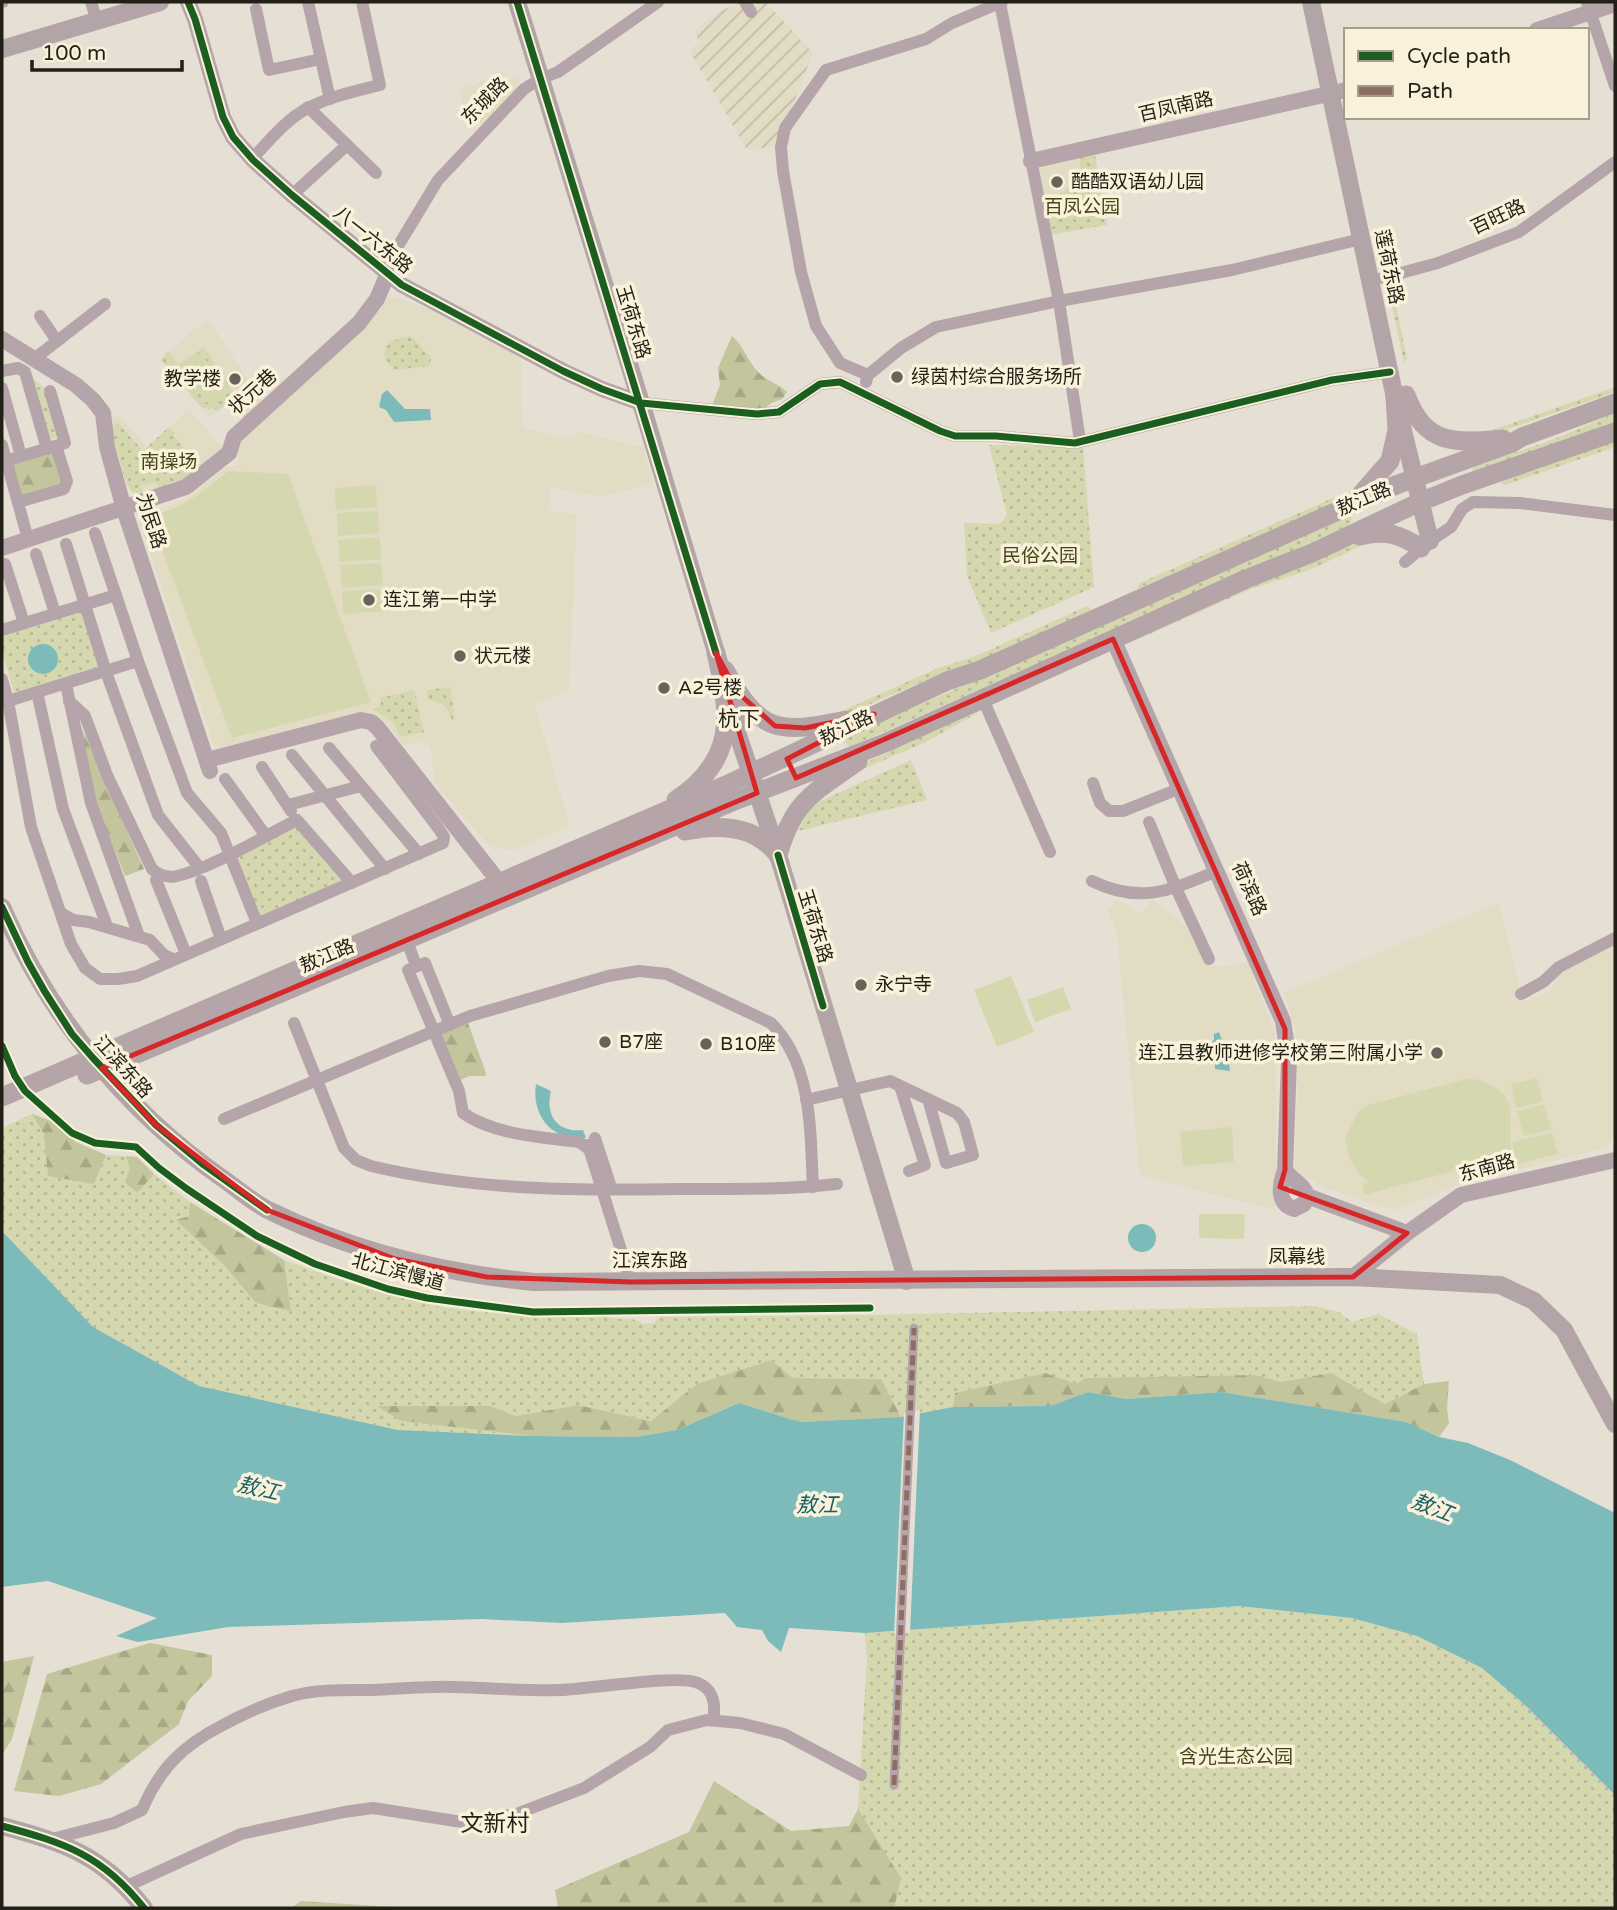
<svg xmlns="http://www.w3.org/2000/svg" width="1617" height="1910" viewBox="0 0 1617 1910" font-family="'Varela Round','Noto Sans SC',sans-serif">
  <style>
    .built { fill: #e3dcc5 }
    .industrial { fill: url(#industrial-furrows) }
    .green { fill: url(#green-dots) }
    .forest { fill: url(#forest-firs) }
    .pitch { fill: #d5d7af }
    .water { fill: #7dbaba }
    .pier { fill: #e5e0d3 }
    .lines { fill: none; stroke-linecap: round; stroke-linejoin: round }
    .pedestrian { stroke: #b5a5ab; stroke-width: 9 }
    .minor { stroke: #b5a5ab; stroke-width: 12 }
    .tertiary { stroke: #b5a5ab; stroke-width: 16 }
    .secondary { stroke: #b3a4a7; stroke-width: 18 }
    .primary { stroke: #b5a5a8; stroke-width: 19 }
    .quiet { stroke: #8d6e63; stroke-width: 5; stroke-dasharray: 10 5; stroke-linecap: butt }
    .cycleway-casing { stroke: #f9f1da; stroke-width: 11 }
    .cycleway { stroke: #1b5e20; stroke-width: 7 }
    .marked { fill: none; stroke: #d62828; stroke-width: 5; stroke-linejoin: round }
    .poi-dot { fill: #666358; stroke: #f9f1da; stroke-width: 2.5 }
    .labels { text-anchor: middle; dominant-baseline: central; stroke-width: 7; stroke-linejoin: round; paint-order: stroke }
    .street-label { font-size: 19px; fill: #211f16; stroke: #f9f1da }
    .poi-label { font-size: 19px; fill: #211f16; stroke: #f9f1da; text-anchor: start }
    .park-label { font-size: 19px; fill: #434717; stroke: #f9f1da }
    .neighbourhood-label { font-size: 21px; fill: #211f16; stroke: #f9f1da }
    .water-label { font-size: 21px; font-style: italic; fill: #176165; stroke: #f9f1da }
    .quarter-label { font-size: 23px; fill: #211f16; stroke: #f9f1da }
  </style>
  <defs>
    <pattern id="industrial-furrows" width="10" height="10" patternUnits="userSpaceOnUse" patternTransform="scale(1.75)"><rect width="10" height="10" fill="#e3dcc5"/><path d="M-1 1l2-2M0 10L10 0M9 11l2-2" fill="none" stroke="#c2bca8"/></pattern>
    <pattern id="green-dots" width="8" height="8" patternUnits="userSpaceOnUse" patternTransform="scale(1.75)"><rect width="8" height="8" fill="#d5d7af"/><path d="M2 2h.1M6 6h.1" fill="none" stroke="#b7b896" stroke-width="1.8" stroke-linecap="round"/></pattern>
    <pattern id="forest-firs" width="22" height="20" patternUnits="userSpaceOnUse" patternTransform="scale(1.75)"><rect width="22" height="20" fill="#c3c59c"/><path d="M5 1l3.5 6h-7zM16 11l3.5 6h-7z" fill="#a7a986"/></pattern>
  </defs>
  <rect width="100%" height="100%" fill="#e5e0d3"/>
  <g class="built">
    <polygon points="502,73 505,81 519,77 519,90 482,127 471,107 466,109 458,90"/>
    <polygon points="1080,158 1080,170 1071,186 1059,196 1043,201 1037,168"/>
    <polygon points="384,297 394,297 448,316 521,352 522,427 568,438 581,432 643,447 653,483 601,497 551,488 548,510 577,515 569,690 535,704 570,826 515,850 491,847 486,843 435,783 430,745 423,746 422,742 404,746 384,721 369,713 362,712 224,748 214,746 141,526 140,521 146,513 187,499 226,467 238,466 238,445 243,435"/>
    <polygon points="209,320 264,404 245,419 238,409 234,411 228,403 209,417 161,360 191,331"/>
    <polygon points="189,409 224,449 179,485 142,494 132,492 127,486 108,420 118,414 147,447"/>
    <polygon points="1117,899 1141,914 1153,899 1185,925 1212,966 1223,967 1247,962 1272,1026 1277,1045 1275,1210 1140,1175 1117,934 1108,910"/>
    <polygon points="1499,902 1523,1002 1550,992 1557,973 1615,943 1615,1134 1607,1148 1464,1183 1395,1210 1383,1208 1324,1187 1295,1169 1298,1048 1295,1028 1284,993"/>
  </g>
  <polygon class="industrial" points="740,2 766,2 813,53 784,128 780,146 747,150 689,50 699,42 695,32 704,23 719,12"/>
  <g class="green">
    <path d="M1095 155 1107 225 1049 235 1043 201C1065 194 1081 183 1080 158Z"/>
    <polygon points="1389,283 1392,285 1407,359 1404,363 1388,286"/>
    <path d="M411 336 431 357 430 366 394 370C374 350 388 339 411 336Z"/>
    <polygon points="204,347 249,416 245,419 238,409 234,411 228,403 216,412 213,407 209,410 206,407 203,409 161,360 168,351 178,365"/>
    <polygon points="29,376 45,388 59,437 47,440"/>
    <polygon points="1615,387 1615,392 1486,437 1484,433"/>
    <polygon points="1615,413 1615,424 1473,472 1472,470 1474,467 1557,438"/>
    <polygon points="118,423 143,451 169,427 175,433 173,435 201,469 179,485 177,481 170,483 171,488 158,491 157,483 141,485 142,494 132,492 126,483 111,428"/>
    <polygon points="1615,441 1615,447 1505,485 1501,483 1502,481"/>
    <polygon points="989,445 1083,447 1094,587 991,633 967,576 964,523 1000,524 1007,515"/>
    <polygon points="1342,494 1345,496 1345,500 1137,589 1140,583"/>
    <polygon points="1349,515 1352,518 1350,525 850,747 844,742 849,736"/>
    <polygon points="1365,538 1367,543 1310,570 1251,589 1134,641 1135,637"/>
    <polygon points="1085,607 1090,607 1091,610 976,663 947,671 840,717 838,713 938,668 976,656"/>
    <polygon points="82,609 100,669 15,695 2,651 2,633"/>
    <path d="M450 687 455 720H452C448 708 442 700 428 700L427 690Z"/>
    <polygon points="414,690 424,732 400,737 394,724 374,709 381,705 380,698"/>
    <polygon points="976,708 980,709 979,712 924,743 863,769 860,765 911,742"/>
    <polygon points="911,760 927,800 798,831 812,805"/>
    <polygon points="299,826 345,880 258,918 235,856"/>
    <path d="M32 1114 44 1134 94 1184 106 1155 126 1156 136 1193 154 1174 190 1202V1216L177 1220 223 1264 256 1303 291 1310 284 1260C329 1276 375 1293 423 1303 482 1316 545 1316 605 1316 618 1322 632 1315 643 1324L654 1323 659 1317 862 1315 1314 1306 1339 1312 1352 1322 1378 1314 1417 1334 1424 1384 1385 1404 1331 1373 1281 1382 1255 1375 1085 1378 1076 1384 1045 1373 955 1393 953 1407 901 1417 881 1379 792 1378 697 1384 651 1421 578 1405 516 1416 490 1406H378L401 1421 532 1436 398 1430 199 1386 93 1327 2 1231V1128Z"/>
    <polygon points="1239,1606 1352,1618 1417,1636 1482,1668 1524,1704 1615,1795 1615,1908 894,1908 858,1809 867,1657 865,1633"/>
  </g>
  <g class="forest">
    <path d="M732 336C743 345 748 362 759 373 768 382 778 383 787 392L782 399 771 403 762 411 712 405 720 385 718 368Z"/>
    <polygon points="53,451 63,486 20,498 10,463"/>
    <polygon points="79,722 144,869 125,876 96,803"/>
    <polygon points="468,1023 486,1073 485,1076 469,1076 461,1080 439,1035"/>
    <polygon points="32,1114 51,1121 76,1142 106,1155 94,1184 48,1176 44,1134"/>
    <polygon points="126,1156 137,1157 154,1174 137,1193 125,1182 130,1168"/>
    <polygon points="190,1202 284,1260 291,1311 256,1303 223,1264 176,1220 189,1216"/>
    <polygon points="772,1360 792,1378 881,1379 901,1417 800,1422 739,1403 677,1430 635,1437 532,1436 401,1421 377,1406 490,1406 516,1416 578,1405 651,1421 697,1384"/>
    <polygon points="1045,1373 1076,1384 1085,1378 1255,1375 1281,1382 1331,1373 1385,1404 1424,1384 1449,1381 1447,1409 1449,1423 1439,1437 1406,1422 1222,1392 1126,1399 1088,1392 1050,1406 953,1407 955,1393"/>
    <polygon points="150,1643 212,1655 212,1676 188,1701 179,1724 101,1784 59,1796 14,1791 47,1674"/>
    <polygon points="34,1656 12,1739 2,1755 2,1662"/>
    <polygon points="714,1781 791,1831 849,1826 858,1809 901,1878 894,1908 558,1908 555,1890 689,1832"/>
    <polygon points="301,1901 393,1907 397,1908 291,1908"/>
  </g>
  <g class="pitch">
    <polygon points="201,352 226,390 206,403 181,365"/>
    <path d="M228 471 288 474 371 702 232 738 150 517C187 505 199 495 228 471Z"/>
    <polygon points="376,485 377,507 336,510 335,488"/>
    <polygon points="378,511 379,533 338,536 337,513"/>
    <polygon points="380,537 381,559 340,562 338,540"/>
    <polygon points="381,563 383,585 342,588 340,565"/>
    <polygon points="383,589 385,611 343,614 342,591"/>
    <polygon points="1011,976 1034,1032 997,1047 974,990"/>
    <polygon points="1063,987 1071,1009 1035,1022 1027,1000"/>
    <path d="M1470 1078C1525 1091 1506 1115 1512 1155L1364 1195 1362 1185 1369 1182C1354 1172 1347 1156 1345 1138L1358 1112 1368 1105Z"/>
    <polygon points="1537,1078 1543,1101 1516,1108 1511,1084"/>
    <polygon points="1544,1104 1551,1129 1524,1136 1517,1111"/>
    <polygon points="1232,1127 1234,1162 1183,1166 1180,1132"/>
    <polygon points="1552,1133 1558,1154 1517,1164 1512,1142"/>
    <polygon points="1199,1214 1245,1214 1244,1239 1199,1238"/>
  </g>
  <g class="water">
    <polygon points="387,390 405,409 430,409 431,420 394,422 386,410 379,407 382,394"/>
    <circle cx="43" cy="659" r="15"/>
    <polygon points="1219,1032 1228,1055 1230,1071 1215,1069 1215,1054 1210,1044 1214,1040 1214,1034"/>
    <path d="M536 1084 551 1091C545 1115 557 1133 583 1130L586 1138C553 1142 531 1116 536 1084Z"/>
    <circle cx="1142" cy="1238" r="14"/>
    <polygon points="2,1231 93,1327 199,1386 398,1430 532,1436 635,1437 677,1430 739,1403 800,1422 901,1417 953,1407 1050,1406 1088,1392 1126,1399 1222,1392 1406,1422 1439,1437 1468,1443 1510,1460 1615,1513 1615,1795 1524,1704 1482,1668 1417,1636 1352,1618 1239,1606 865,1633 789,1628 781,1652 768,1641 762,1630 737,1627 725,1613 562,1623 482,1619 228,1627 138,1642 116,1636 157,1618 48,1581 2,1587"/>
  </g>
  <polygon class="pier" points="920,1410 910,1633 894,1634 904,1413"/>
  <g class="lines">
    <g class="pedestrian">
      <polyline points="4,2 4,3"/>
      <polyline points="894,1785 914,1328"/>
    </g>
    <g class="minor">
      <polyline points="91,2 97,21"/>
      <polyline points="308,2 330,99"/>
      <polyline points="745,2 751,12"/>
      <polyline points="1587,2 1615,86"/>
      <polyline points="1000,3 1059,301 1080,441"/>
      <polyline points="256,9 269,70 321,59"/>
      <polyline points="308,107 376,173"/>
      <path d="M252 159C269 141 287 118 310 107 332 96 356 91 380 85L362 2"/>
      <polyline points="292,195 347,145"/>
      <polyline points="388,273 395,251 438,180 524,89 540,79 558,72 658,2"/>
      <polyline points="1382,278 1438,263 1519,232 1615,162"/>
      <polyline points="40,316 57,341"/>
      <polyline points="34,359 105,304"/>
      <polyline points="2,371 18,368 25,372 47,449"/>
      <polyline points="868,375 840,363 816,326 801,272 783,171 781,147 785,128 826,70 926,39 952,23 1002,2"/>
      <polyline points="866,382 868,375 901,348 936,327 1059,301 1232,270 1361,239"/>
      <polyline points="2,388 21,456"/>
      <polyline points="641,403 757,414 779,412 820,384 840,382 940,431 955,436 996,436 1075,443 1332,380 1390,372"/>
      <polyline points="2,445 28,539"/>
      <polyline points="2,462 65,443 50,391"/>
      <polyline points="18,502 64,489 67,481 56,446"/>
      <polyline points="95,533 138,661 187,793 221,833 257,923"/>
      <polyline points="66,544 106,672 158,815 199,867"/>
      <polyline points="36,554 55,613"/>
      <polyline points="1405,562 1430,541 1451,527 1462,509 1473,502 1520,503 1615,515"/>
      <polyline points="5,564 24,623"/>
      <polyline points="2,630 116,595"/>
      <polyline points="2,679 8,701 31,827 71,944 85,968 100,979 118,979 137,976 443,843 444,837 439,829 376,746"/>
      <polyline points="66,684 91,803 139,936"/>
      <polyline points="37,692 63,809 107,926"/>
      <polyline points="982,697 1050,852"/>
      <polyline points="8,701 138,661"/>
      <path d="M69 701 85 716 107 775 152 869C159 875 168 878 177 876 212 868 264 836 297 820L352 883"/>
      <polyline points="329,748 419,854"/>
      <polyline points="292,755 385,869"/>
      <polyline points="262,767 291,811"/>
      <polyline points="225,779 266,836"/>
      <polyline points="1093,783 1100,803 1109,811 1123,811 1181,788"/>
      <polyline points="288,805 361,786"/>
      <polyline points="1149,822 1176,888 1209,959"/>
      <polyline points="156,880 186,954"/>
      <polyline points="201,881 221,939"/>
      <path d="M1092 881C1141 905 1171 890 1217 871"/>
      <polyline points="61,913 73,920 89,922 150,940 164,955 173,959"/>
      <polyline points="407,941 414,960"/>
      <polyline points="1521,994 1543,982 1559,967 1615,938"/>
      <path d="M294 1023 344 1148 356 1160 371 1166C472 1190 574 1191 678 1189 731 1189 784 1190 837 1184"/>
      <path d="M450 1025 425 963 408 970 459 1091 463 1113C494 1135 542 1137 579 1142L590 1150"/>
      <polyline points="900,1086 925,1165 909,1171"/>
      <polyline points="806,1100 890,1081 957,1113 964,1122 973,1155 946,1163 928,1099"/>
      <path d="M224 1119 470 1016 608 976 639 971 667 974 771 1023C813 1065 810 1132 813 1187"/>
      <polyline points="595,1138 610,1184"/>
      <polyline points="588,1145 631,1282"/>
      <path d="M52 1839 114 1823 142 1810C160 1768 182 1746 223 1725 245 1713 268 1703 292 1696 317 1689 345 1690 371 1690 399 1689 427 1686 455 1687 491 1688 526 1691 561 1690 589 1689 679 1674 698 1683 711 1688 715 1700 714 1713"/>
      <polyline points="127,1886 241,1834 344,1812 373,1808 462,1822 516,1814 584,1788 650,1747 668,1730 707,1720 740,1723 784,1734 861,1775"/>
    </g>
    <g class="tertiary">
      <polyline points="188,2 195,19 223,117 233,137 253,160 292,195 402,285 563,371 602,389 641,403"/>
      <polyline points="1537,30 1615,4"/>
      <polyline points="1031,161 1346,90"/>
      <polyline points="2,339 76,385 93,400 103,413 107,447 124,509 210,771"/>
      <polyline points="2,548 186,487 229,453 234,437 359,323 377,299 388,273"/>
      <path d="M1113 639 1283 1021 1289 1060 1285 1170C1280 1184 1276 1203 1294 1209L1304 1204 1307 1196"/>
      <polyline points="207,760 361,720 371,722 377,727 500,883"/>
      <path d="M1285 1170C1292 1181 1304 1184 1307 1196L1407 1233"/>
      <polyline points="1353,1277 1407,1233 1461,1195 1615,1160"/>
    </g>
    <g class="secondary">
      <path d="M517 2 645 416 733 709C740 717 740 722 737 732L778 855 907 1281"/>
      <polyline points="1311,2 1395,398 1430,541"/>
      <polyline points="2,49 160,2"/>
      <path d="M2 907C49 1016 125 1110 222 1178 238 1189 253 1203 270 1211 354 1252 442 1273 534 1282L1353 1277 1500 1285 1534 1301 1564 1330 1615 1424"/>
      <path d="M2 1826C65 1843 102 1855 144 1908"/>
    </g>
    <g class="primary">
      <path d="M1406 395C1425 446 1455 443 1503 439"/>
      <polyline points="1357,499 1390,461 1397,430 1395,398"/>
      <path d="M1360 536C1387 530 1399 534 1421 548"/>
      <path d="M725 670C760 734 779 734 846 720"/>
      <path d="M676 800C736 760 731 716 716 653"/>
      <path d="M685 831C720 824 755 825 778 855"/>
      <path d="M778 855C794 799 814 793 858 761"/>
      <polyline points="87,1075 732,802 885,743 1246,579 1312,553 1420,502 1462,485 1615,432"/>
      <polyline points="2,1097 726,785 947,681 980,670 1396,485 1512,443 1522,437 1615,403"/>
    </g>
    <g class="quiet">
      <polyline points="4,2 4,3"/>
      <polyline points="894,1785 914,1328"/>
    </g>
    <defs>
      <g id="cycleway">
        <polyline points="188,2 195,19 223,117 233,137 253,160 292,195 402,285 563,371 602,389 641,403 757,414 779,412 820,384 840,382 940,431 955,436 996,436 1075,443 1332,380 1390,372"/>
        <polyline points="517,2 716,653"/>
        <polyline points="778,855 823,1006"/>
        <polyline points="2,907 28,962 45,992 72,1034 93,1058 156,1125 204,1165 267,1210"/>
        <polyline points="2,1046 15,1076 25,1091 72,1133 95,1143 136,1147 159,1168 187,1189 257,1236 315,1264 388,1289 427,1298 533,1312 870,1308"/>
        <path d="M2 1826C65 1843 102 1855 144 1908"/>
      </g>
    </defs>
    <use href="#cycleway" class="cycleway-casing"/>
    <use href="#cycleway" class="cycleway"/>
  </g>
  <path class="marked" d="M1113 639 1285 1029V1170L1280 1187 1407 1233 1353 1277 631 1282 487 1277 395 1259 267 1210 156 1125 102 1068 757 793 716 653 737 692 775 726 805 728 874 714 787 759 796 778Z"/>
  <g class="poi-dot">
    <circle cx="1057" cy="182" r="7"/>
    <circle cx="897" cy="377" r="7"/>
    <circle cx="235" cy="379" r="7"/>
    <circle cx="369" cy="600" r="7"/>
    <circle cx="460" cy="656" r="7"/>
    <circle cx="664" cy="688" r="7"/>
    <circle cx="861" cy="985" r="7"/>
    <circle cx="605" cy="1042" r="7"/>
    <circle cx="706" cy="1044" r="7"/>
    <circle cx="1437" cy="1053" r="7"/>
  </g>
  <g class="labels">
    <g class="street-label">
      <text transform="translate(485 101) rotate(-45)">东城路</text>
      <text transform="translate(1176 107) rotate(-13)">百凤南路</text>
      <text transform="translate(1498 217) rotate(-25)">百旺路</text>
      <text transform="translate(373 240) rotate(39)">八一六东路</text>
      <text transform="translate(1389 267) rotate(78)">莲荷东路</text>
      <text transform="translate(633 322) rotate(73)">玉荷东路</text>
      <text transform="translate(253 392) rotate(-42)">状元巷</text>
      <text transform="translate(1364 499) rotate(-23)">敖江路</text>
      <text transform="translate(151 521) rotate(72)">为民路</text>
      <text transform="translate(846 728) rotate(-26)">敖江路</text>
      <text transform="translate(1249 889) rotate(66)">荷滨路</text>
      <text transform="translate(815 926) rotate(73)">玉荷东路</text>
      <text transform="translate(327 956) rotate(-23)">敖江路</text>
      <text transform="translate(123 1067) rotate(48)">江滨东路</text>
      <text transform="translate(1487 1168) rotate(-15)">东南路</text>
      <text x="1297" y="1257">凤幕线</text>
      <text x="650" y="1261">江滨东路</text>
      <text transform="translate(398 1272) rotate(15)">北江滨慢道</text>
    </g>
    <g class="poi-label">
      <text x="1071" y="182">酷酷双语幼儿园</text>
      <text x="911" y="377">绿茵村综合服务场所</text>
      <text x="221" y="379" text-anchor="end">教学楼</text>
      <text x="383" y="600">连江第一中学</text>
      <text x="474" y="656">状元楼</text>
      <text x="678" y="688">A2号楼</text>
      <text x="875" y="985">永宁寺</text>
      <text x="619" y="1042">B7座</text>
      <text x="720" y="1044">B10座</text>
      <text x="1423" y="1053" text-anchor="end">连江县教师进修学校第三附属小学</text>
    </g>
    <g class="park-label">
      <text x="1082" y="207">百凤公园</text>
      <text x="169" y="462">南操场</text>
      <text x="1040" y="556">民俗公园</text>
      <text x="1236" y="1757">含光生态公园</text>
    </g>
    <g class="neighbourhood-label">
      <text x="739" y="719">杭下</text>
    </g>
    <g class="water-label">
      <text transform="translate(258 1489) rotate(13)">敖江</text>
      <text x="817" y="1505">敖江</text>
      <text transform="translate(1432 1508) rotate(21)">敖江</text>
    </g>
    <g class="quarter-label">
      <text x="495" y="1824">文新村</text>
    </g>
  </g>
  <rect width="1617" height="1910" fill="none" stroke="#211f16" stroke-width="7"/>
  <rect x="1344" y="28" width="245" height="91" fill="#f9f1da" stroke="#a39d8c" stroke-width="2"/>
  <rect x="1358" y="51" width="35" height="10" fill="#1b5e20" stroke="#a39d8c" stroke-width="2"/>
  <text x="1407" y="63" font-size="21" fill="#211f16">Cycle path</text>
  <rect x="1358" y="86" width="35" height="10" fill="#8d6e63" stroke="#a39d8c" stroke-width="2"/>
  <text x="1407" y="98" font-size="21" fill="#211f16">Path</text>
  <path d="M32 60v10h150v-10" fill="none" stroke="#211f16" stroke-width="3.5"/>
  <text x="42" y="60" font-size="21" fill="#211f16" stroke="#f9f1da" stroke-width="5" paint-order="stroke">100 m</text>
</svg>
